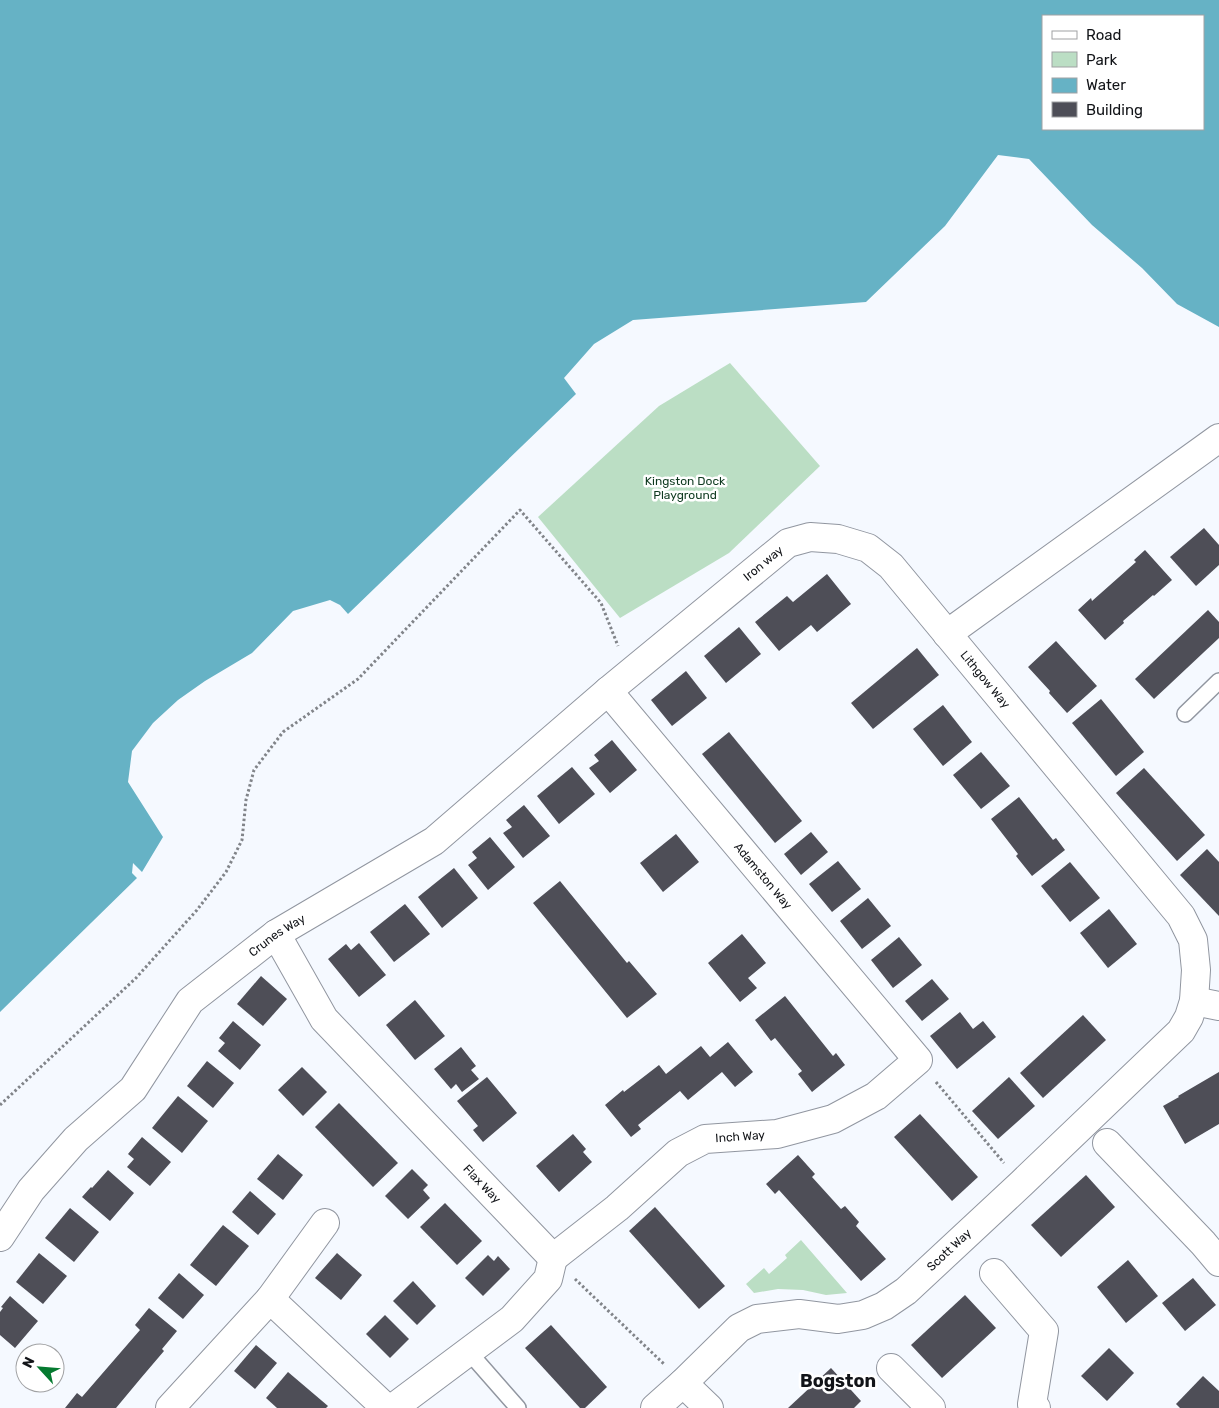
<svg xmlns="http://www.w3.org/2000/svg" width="1219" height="1408" viewBox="0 0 1219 1408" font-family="Rubik,sans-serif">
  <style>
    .green { fill: #bbdec4 }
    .water { fill: #66b2c5; fill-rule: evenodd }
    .building { fill: #4e4e57 }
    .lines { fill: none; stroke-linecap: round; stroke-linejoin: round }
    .lane-casing { stroke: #9196a0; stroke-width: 18 }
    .street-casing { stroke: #9196a0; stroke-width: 30 }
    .path { stroke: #818489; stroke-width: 3; stroke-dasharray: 2.5 2.5; stroke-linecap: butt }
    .lane { stroke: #fff; stroke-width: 15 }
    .street { stroke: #fff; stroke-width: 28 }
    .labels { text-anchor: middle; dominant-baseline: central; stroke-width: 5; stroke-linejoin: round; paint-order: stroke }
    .park-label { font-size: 12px; fill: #0f3a20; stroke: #fff }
    .street-label { font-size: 12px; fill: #121418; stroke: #fff }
    .district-label { font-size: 18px; font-weight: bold; fill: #121418; stroke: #fff }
  </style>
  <rect width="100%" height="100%" fill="#f5f9ff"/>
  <g class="green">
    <polygon points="730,363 820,466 729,553 620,618 538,517 659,406"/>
    <polygon points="801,1240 847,1293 826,1295 803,1290 778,1289 754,1293 746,1284 764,1268 769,1274 787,1258 785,1255"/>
  </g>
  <path class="water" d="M0 0H1219V327L1177 304 1142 268 1092 225 1029 159 998 155 945 226 866 302 633 320 594 344 564 378 576 394 348 614 340 605 330 600 293 611 252 653 205 681 178 700 153 723 132 751 128 782 163 837 142 872 133 863 132 873 137 878 0 1012ZM1043 16H1203V129H1043Z"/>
  <g class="building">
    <polygon points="1204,528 1219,545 1219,565 1196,586 1170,557"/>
    <polygon points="1145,550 1172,580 1154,596 1153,595 1123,621 1124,623 1105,640 1078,610 1091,598 1092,601 1136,562 1134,560"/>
    <polygon points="827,574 851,604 817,632 811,625 779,651 755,622 787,596 793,602"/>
    <polygon points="1208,610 1219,622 1219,638 1154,699 1135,679"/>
    <polygon points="739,627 761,654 726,683 704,656"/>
    <polygon points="1056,641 1097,686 1067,713 1049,693 1050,691 1028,667"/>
    <polygon points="917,648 939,675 873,729 851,703"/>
    <polygon points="686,671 707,698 672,726 651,700"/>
    <polygon points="1101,699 1144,752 1116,776 1072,723"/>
    <polygon points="943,705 972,742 943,766 913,729"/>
    <polygon points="729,732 802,821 775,843 702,754"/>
    <polygon points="612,740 637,770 610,793 589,768 599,761 594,755"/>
    <polygon points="981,752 1010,786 981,809 953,775"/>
    <polygon points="572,767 595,794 559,824 537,796"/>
    <polygon points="1144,768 1205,835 1177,861 1116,793"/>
    <polygon points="1019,797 1053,840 1056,838 1065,850 1032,876 1016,856 1018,854 991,819"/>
    <polygon points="524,805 550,836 523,858 503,833 512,827 506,820"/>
    <polygon points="811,832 828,852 801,875 784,854"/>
    <polygon points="676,834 699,862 663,892 640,863"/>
    <polygon points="490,837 515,867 488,890 468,865 477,858 472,852"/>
    <polygon points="1207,849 1219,862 1219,916 1180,875"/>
    <polygon points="838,861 861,889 832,912 809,884"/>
    <polygon points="1070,862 1100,898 1070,922 1041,886"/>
    <polygon points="454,868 478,898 442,928 418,897"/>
    <polygon points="560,881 627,963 629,961 657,994 627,1018 533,903"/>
    <polygon points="868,898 891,926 862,949 840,921"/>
    <polygon points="405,904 430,934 394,962 370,932"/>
    <polygon points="1109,909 1137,944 1108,968 1080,933"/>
    <polygon points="742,934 766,963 748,978 757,988 740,1002 708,963"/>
    <polygon points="899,937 922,965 893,988 871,960"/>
    <polygon points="359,943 386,975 359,997 328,959 346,944 351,950"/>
    <polygon points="261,976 287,999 263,1026 237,1004"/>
    <polygon points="932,979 949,999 922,1021 905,1001"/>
    <polygon points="785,996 833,1056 836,1053 845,1065 812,1092 798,1074 802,1071 788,1054 775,1038 771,1041 755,1020"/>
    <polygon points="415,1000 445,1036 415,1060 386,1025"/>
    <polygon points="960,1012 973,1029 983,1021 996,1037 957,1069 930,1036"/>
    <polygon points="1083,1015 1106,1040 1043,1098 1020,1073"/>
    <polygon points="233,1021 261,1045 240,1070 218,1051 225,1043 219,1038"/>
    <polygon points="728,1042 753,1072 735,1087 722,1072 688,1100 680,1091 638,1125 641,1129 631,1137 605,1105 623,1090 624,1092 659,1065 666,1074 701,1046 710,1057"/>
    <polygon points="461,1047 476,1066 471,1070 479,1079 462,1092 456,1084 451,1089 434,1069"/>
    <polygon points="207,1061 234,1083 213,1108 187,1086"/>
    <polygon points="302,1067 327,1092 303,1116 278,1090"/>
    <polygon points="1219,1072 1219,1124 1185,1144 1163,1106 1179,1097 1178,1096"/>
    <polygon points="487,1077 517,1113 483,1142 473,1130 478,1126 457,1101"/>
    <polygon points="1009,1077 1035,1106 998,1139 972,1111"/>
    <polygon points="178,1096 208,1121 182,1153 152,1128"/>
    <polygon points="339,1103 398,1163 373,1187 315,1127"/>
    <polygon points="920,1114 978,1177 952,1201 894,1137"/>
    <polygon points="573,1134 586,1149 583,1152 592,1162 559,1192 536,1166"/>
    <polygon points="142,1137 171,1162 150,1186 127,1167 134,1159 128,1154"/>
    <polygon points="278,1154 303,1175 283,1200 257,1179"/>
    <polygon points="798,1155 815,1174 812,1177 841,1209 845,1206 859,1222 856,1226 886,1259 861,1281 779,1190 775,1194 766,1184"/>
    <polygon points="412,1169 428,1185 423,1190 430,1198 408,1219 385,1196"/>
    <polygon points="108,1170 134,1193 110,1221 82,1197 91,1187 92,1188"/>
    <polygon points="1086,1175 1115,1207 1061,1257 1031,1225"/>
    <polygon points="250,1191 276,1214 258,1235 232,1212"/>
    <polygon points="445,1203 482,1241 457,1265 420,1227"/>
    <polygon points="655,1207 725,1286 699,1309 629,1231"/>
    <polygon points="70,1208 99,1232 74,1262 45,1238"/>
    <polygon points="223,1225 249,1246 216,1286 190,1265"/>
    <polygon points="39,1253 67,1276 43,1304 16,1282"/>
    <polygon points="337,1253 362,1275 341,1300 315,1278"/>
    <polygon points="488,1255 494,1261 498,1256 510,1269 483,1296 465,1278"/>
    <polygon points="1128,1260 1158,1296 1126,1323 1097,1287"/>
    <polygon points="179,1273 204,1295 183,1319 158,1298"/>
    <polygon points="1193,1278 1216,1305 1185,1331 1162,1303"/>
    <polygon points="413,1281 436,1306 417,1325 393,1301"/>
    <polygon points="965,1295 996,1328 942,1378 911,1345"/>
    <polygon points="10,1296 38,1321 15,1348 0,1335 0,1312 3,1308 1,1307"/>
    <polygon points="149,1308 177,1331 162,1349 164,1351 141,1378 116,1408 65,1408 77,1393 82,1397 140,1330 135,1325"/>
    <polygon points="385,1315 409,1339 390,1358 366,1334"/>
    <polygon points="551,1325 607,1387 585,1408 580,1408 525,1348"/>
    <polygon points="256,1345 277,1363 255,1389 234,1371"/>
    <polygon points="1109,1348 1134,1373 1107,1401 1081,1376"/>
    <polygon points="831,1368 861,1401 854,1408 788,1408"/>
    <polygon points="288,1372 328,1406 326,1408 277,1408 266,1398"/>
    <polygon points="1203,1376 1219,1391 1219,1408 1180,1408 1176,1404"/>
  </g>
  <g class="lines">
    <defs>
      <g id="lane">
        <polyline points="1185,714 1219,681"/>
        <polyline points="468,1351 518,1408"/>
      </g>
      <g id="street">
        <polyline points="947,634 1219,438"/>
        <path id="s1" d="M276 934 324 1019 553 1258"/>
        <polyline points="1194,1001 1219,1006"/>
        <polyline points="1107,1143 1203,1243 1219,1262"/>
        <path id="s2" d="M0 1237 31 1190 76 1139 133 1089 190 1001 276 934 434 841 608 691 788 543 810 537 838 539 868 548 891 566 1181 916 1193 940 1196 970 1194 1001 1189 1017 1181 1031 1022 1183 906 1291 884 1306 863 1315 838 1319 799 1314 757 1319 739 1328 683 1383 655 1408"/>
        <path id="s3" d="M553 1258 617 1208 678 1153 705 1139 777 1134 833 1119 876 1096 918 1060 608 691"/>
        <polyline points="994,1273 1044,1331 1032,1404 1036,1408"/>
        <polyline points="270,1299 325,1223"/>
        <polyline points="891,1368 931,1408"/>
        <polyline points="683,1383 709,1408"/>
        <polyline points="170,1408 270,1299 386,1408"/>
        <polyline points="393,1408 512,1319 548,1279 553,1258"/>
      </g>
    </defs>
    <use href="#lane" class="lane-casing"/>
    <use href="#street" class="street-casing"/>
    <g class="path">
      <polyline points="936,1082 1004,1163"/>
      <polyline points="0,1105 136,978 197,910 226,872 242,840 246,800 254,770 283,732 358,679 520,510 601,603 618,646"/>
      <polyline points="575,1279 665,1365"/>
    </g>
    <use href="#lane" class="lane"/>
    <use href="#street" class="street"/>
  </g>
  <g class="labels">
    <g class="park-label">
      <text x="685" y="481">Kingston Dock<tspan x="685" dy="14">Playground</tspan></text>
    </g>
    <g class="street-label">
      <text stroke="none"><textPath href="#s2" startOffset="1028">Iron way</textPath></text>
      <text stroke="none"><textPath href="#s2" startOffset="1319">Lithgow Way</textPath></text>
      <text transform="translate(763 876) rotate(50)">Adamston Way</text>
      <text stroke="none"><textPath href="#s2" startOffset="414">Crunes Way</textPath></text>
      <text stroke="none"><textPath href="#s3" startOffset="229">Inch Way</textPath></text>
      <text stroke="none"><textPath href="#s1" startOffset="326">Flax Way</textPath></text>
      <text transform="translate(949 1250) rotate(-43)">Scott Way</text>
    </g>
    <g class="district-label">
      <text x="838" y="1381">Bogston</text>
    </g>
  </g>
  <rect x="1042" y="15" width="162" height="115" fill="#ffffff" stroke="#a0a1a3"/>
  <rect x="1052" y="31" width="25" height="8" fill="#ffffff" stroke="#a0a1a3"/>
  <text x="1086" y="40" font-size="15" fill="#121418">Road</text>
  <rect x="1052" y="52" width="25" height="15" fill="#bbdec4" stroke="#a0a1a3"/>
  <text x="1086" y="65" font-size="15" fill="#121418">Park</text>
  <rect x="1052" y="78" width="25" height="15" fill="#66b2c5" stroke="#a0a1a3"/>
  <text x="1086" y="90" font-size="15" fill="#121418">Water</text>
  <rect x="1052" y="102" width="25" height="15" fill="#4e4e57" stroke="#a0a1a3"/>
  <text x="1086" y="115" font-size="15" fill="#121418">Building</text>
  <g transform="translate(40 1368) rotate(296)"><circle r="24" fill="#ffffff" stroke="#a0a1a3"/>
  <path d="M0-4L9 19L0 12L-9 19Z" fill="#057a30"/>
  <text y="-8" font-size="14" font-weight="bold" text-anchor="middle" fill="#121418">N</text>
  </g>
</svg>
